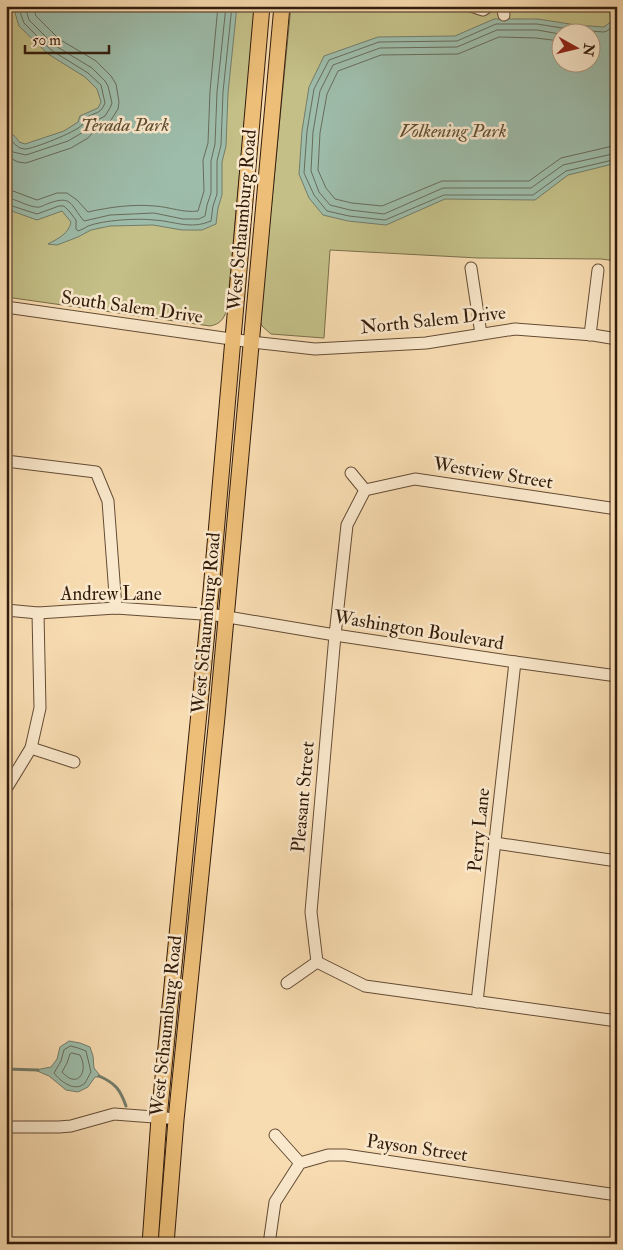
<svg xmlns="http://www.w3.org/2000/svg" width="623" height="1250" viewBox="0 0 623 1250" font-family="'IM FELL Double Pica',serif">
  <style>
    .green { fill: #c3bf87; stroke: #7b6e4a; fill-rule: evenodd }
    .water { fill: #9dbcaa; stroke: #737c6b; fill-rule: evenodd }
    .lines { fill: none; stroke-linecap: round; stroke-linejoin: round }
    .shore { stroke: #686c5b; stroke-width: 1 }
    .stream { stroke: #737c6b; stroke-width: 3 }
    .minor-casing { stroke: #644c35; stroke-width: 13 }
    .major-casing { stroke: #331c0c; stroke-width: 17 }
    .minor { stroke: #fae8cc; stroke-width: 11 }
    .major { stroke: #ecbe78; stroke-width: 15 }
    .labels { text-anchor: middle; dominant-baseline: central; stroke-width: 5; stroke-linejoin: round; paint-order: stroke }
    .park-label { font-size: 19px; font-style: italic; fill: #5e4d31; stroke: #fae8cc }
    .street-label { font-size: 19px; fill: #331c0c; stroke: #fae8cc }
  </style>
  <rect width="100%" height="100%" fill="#f8dcb1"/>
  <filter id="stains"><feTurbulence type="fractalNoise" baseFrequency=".004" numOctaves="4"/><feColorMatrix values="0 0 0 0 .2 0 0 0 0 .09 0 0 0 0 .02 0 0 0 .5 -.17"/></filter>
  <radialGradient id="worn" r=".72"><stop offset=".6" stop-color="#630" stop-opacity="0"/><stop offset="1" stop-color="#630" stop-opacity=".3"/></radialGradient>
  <g class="green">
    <path d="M6 6H255L227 310C223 320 220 324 210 326L6 297Z"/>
    <path d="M291 6H617V261L601 259 478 258 330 250 324 338 271 334 262 326 260 321ZM560 32H590V62H560Z"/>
  </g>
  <g class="water">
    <path d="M13 6H237L228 93 226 146 222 162V195L218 208 216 224 202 230H182L153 225 110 226 91 230 78 237 57 245 48 244C57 239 69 234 71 222L62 211 37 220 6 209V133C13 133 16 137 19 142L25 144 64 131 78 122 80 116 98 108 101 102 97 89 85 77 48 54 19 26Z"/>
    <path d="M617 17V163L568 175 535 200 445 199 386 225 348 221 323 215 309 198 299 174 302 131 309 87 324 56 378 37 455 36 494 19H538L576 25 604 27ZM560 32H590V62H560Z"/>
    <polygon points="69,1041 80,1043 90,1047 93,1056 94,1068 101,1077 95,1077 88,1087 78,1092 66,1090 49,1076 35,1070 51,1067 57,1059 60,1047"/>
  </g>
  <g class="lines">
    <g class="shore">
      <polyline points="617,23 607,31 604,32 575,30 537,24 496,24 457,41 379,42 329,60 314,89 307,131 304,173 314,195 327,211 349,216 385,220 444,195 533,195 566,171 617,159"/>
      <polyline points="560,34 537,30 497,30 457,47 380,48 333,65 320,91 313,132 311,171 319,192 330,205 350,210 384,214 443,188 531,188 563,165 617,153"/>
      <polyline points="560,41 536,38 499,37 458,54 381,55 338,71 327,94 320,133 318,170 326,188 335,199 352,203 382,206 442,181 529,181 561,158 617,145"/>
      <path d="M6 138C14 140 16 149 25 149 33 149 76 132 82 125 84 122 82 121 85 119 94 111 100 116 105 103L101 85 88 73 51 50 24 23 18 6"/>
      <polyline points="6,144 13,152 26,155 68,141 85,131 90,124 105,116 110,108 112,103 108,86 105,81 92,68 54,45 29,20 25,6"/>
      <polyline points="6,156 18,162 26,163 71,148 88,138 96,129 107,124 111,120 118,109 119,102 116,84 111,76 96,61 59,39 36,16 33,6"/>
      <path d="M6 191H13L37 200 57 193H67L77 200 88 212C110 207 133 204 155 206 170 207 183 213 198 211L204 191 203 160 208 143 210 91 218 6"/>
      <path d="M6 198C17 199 26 206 36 207 40 208 44 205 47 204 73 194 70 205 84 221L110 215 154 213 183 219H199L205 216 207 205 211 193V161L215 144 217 92 226 6"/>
      <path d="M6 204 37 214 59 206H64L69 211 76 220V229L78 231C81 230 85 228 88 226 104 220 137 218 154 220 174 221 190 230 211 221L213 206 217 194V161L221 145 223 92 232 6"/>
      <path d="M71 1046 78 1048 86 1051 91 1072C89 1075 87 1080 85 1083 75 1093 60 1081 54 1073L61 1061 64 1050Z"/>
      <path d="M72 1053 80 1055C89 1071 78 1090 62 1072L67 1063 70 1054Z"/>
    </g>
    <g class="stream">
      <polyline points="6,1069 38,1070"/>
      <path d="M99 1076C115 1083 120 1089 126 1106"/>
    </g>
    <defs>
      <g id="minor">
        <polyline points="471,6 483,10 489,6"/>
        <polyline points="502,6 504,15"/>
        <polyline points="471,268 481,334"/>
        <polyline points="6,307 252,342 315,349 426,343 515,329 593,335 617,339"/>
        <polyline points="590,335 598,270"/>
        <polyline points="6,461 96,472 108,501 116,608"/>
        <polyline points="351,473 365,490 415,479 617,509"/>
        <polyline points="6,610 38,613 116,608 216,615 335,635 515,662 617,676"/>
        <polyline points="31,748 74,762"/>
        <polyline points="6,789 31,748 40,708 38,613"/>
        <polyline points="495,843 617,861"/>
        <polyline points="6,904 6,905"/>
        <polyline points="317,962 311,912 335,635 347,525 365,490"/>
        <polyline points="287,983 317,962 365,986 617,1021"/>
        <polyline points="477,1002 515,662"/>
        <polyline points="6,1127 59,1127 71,1126 114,1114 167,1118"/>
        <polyline points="275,1135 300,1163"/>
        <polyline points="269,1244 275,1202 300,1163 328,1155 345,1155 617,1195"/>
      </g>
      <g id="major">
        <polyline points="150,1244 159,1118 211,591 262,6"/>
        <polyline points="166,1244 176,1120 217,717 282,6"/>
      </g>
    </defs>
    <use href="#minor" class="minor-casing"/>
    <use href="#major" class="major-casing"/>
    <use href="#minor" class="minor"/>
    <use href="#major" class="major"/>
  </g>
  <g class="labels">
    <g class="park-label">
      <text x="125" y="125">Terada Park</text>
      <text x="453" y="131">Volkening Park</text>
    </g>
    <g class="street-label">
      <text transform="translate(242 220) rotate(-85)">West Schaumburg Road</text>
      <text transform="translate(132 307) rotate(8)">South Salem Drive</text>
      <text transform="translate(433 320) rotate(-6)">North Salem Drive</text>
      <text transform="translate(493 473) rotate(9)">Westview Street</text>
      <text x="111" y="594">Andrew Lane</text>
      <text transform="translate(206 623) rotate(-85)">West Schaumburg Road</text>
      <text transform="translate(419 630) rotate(9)">Washington Boulevard</text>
      <text transform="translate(303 797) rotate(-85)">Pleasant Street</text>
      <text transform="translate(479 830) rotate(-84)">Perry Lane</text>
      <text transform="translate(166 1026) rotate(-84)">West Schaumburg Road</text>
      <text transform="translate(417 1148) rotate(8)">Payson Street</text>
    </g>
  </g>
  <rect width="623" height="1250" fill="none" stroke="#f8dcb1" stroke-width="25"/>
  <rect x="8" y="8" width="608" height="1235" fill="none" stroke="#331c0c" stroke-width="2.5"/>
  <rect x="12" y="12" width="598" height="1225" fill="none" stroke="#331c0c"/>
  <g transform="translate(576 48) rotate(98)"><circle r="24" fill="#fae8cc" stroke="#aa967f"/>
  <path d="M0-4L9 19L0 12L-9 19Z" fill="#8f2418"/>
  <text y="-8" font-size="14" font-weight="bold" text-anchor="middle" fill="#331c0c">N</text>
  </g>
  <path d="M25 45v8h84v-8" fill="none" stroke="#331c0c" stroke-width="2.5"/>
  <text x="32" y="45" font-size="15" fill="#331c0c" stroke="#fae8cc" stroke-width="4" paint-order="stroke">50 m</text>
  <rect width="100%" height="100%" filter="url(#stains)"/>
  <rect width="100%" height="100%" fill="url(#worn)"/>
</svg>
